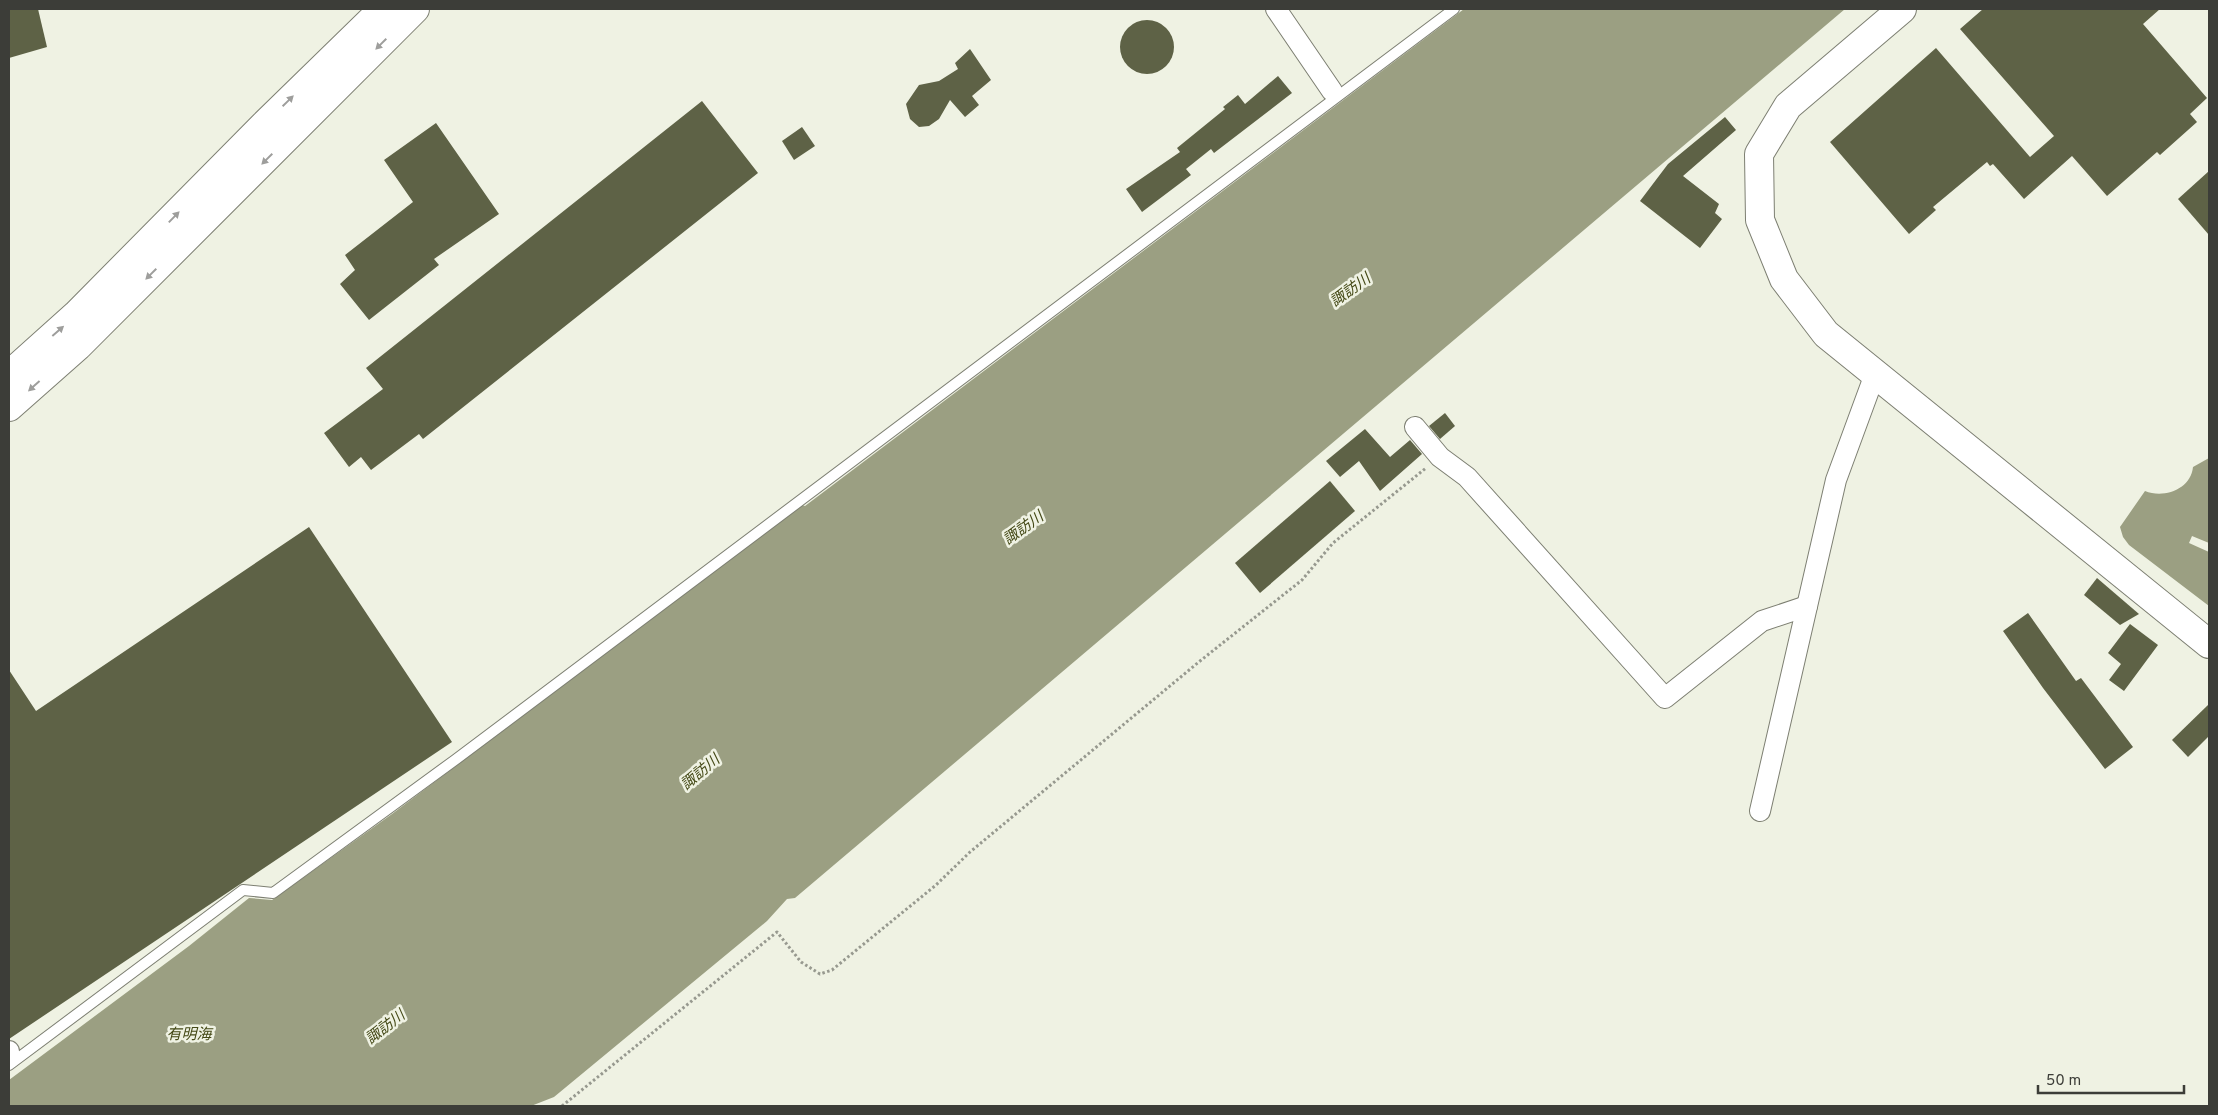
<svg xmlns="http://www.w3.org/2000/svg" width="2218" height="1115" viewBox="0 0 2218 1115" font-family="Overpass,'Noto Sans JP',sans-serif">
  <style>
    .water { fill: #9b9f82 }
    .building { fill: #5e6246 }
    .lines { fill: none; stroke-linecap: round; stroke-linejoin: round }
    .lane-casing { stroke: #7d7f72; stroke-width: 12 }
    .street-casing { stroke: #7d7f72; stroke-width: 22 }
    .secondary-casing { stroke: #7d7f72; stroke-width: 30 }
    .path { stroke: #97998f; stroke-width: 3; stroke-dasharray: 2.5 2.5; stroke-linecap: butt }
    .lane { stroke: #fff; stroke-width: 10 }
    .street { stroke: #fff; stroke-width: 20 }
    .secondary { stroke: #fff; stroke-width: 28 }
    .oneway { fill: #9e9e9c }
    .labels { text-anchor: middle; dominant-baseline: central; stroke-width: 5; stroke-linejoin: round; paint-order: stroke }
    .water-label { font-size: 15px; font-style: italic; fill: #444916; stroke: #eff2e3 }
  </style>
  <rect width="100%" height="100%" fill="#eff2e3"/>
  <g class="water">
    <polygon points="1464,9 1845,9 795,898 787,899 767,921 554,1097 531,1106 9,1106 9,1080 189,946 249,898 272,900 392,814 802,505 805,506"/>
    <path d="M2209 458V543L2192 536 2189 543 2209 552V606L2129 545 2123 537 2120 527 2145 491C2164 499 2191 489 2193 467Z"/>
  </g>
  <g class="building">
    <polygon points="9,9 38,9 47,47 9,58"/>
    <polygon points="1983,9 2160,9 2143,24 2207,98 2190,114 2197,122 2160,155 2157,152 2107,196 2072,156 2024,199 1993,164 1990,166 1987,162 1933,207 1936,210 1909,234 1830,142 1936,48 2030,157 2054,136 1960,29"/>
    <circle cx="1147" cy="47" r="27"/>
    <polygon points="970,49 991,80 972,96 979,105 965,117 950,100 939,119 929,126 919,127 910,119 906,104 919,85 939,81 958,69 955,63"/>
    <polygon points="1278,76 1292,93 1214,153 1211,149 1186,169 1191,175 1142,212 1126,189 1180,152 1177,148 1225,109 1223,107 1238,95 1245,104"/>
    <polygon points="702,101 758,173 423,439 419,434 371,470 361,457 349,467 324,433 383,389 366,368"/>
    <polygon points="1725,117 1736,130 1683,176 1719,204 1715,213 1722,219 1700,248 1640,201 1668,164"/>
    <polygon points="436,123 499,214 434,259 439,265 369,320 340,284 355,270 345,255 413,202 384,160"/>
    <polygon points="802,127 815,146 794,160 782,141"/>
    <polygon points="2209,171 2209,235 2178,199"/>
    <polygon points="1445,413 1455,426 1440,439 1429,426"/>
    <polygon points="1365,429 1390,457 1410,440 1422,454 1380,491 1359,461 1340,477 1326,461"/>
    <polygon points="1330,481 1355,511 1260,593 1235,563"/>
    <polygon points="309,527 452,742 9,1039 9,670 36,711"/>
    <polygon points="2097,578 2139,614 2120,625 2084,595"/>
    <polygon points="2028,613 2076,681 2081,678 2133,747 2105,769 2043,688 2003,631"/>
    <polygon points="2130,624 2158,645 2124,691 2109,680 2121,664 2108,653"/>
    <polygon points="2209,704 2209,736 2188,757 2172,740"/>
  </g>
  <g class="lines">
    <defs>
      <polyline id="lane" points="9,1065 243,890 273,893 455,760 1454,9"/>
      <g id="street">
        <polyline points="1276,9 1332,91"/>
        <polyline points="1415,427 1440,457 1467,477 1665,698 1762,621 1807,606"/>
        <polyline points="1760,811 1836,480 1875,374"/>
        <polyline points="9,1051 9,1052"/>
      </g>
      <g id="secondary">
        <polyline points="1902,9 1788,106 1759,154 1760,220 1784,279 1826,334 2209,644"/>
        <polyline points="9,375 76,315 263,126 383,9"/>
        <polyline points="9,407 78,346 415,9"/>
      </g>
    </defs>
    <use href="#lane" class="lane-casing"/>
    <use href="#street" class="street-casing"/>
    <use href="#secondary" class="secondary-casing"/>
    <polyline class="path" points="562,1106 777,932 801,962 820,974 832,970 936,885 970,852 1200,661 1302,580 1333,543 1426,468"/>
    <use href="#lane" class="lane"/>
    <use href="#street" class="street"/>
    <use href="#secondary" class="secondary"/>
  </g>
  <defs><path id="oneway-solid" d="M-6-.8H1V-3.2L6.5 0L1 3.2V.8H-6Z" transform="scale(1.25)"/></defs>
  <g class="oneway">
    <use href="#oneway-solid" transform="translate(381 44) rotate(135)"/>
    <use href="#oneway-solid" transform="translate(288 101) rotate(-44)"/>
    <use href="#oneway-solid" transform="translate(267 159) rotate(135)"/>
    <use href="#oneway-solid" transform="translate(174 217) rotate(-46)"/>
    <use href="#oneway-solid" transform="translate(151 274) rotate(135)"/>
    <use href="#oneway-solid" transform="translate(58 331) rotate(-41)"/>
    <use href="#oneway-solid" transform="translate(34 386) rotate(138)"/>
  </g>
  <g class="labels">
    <g class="water-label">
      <text transform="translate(1351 291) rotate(-36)">諏訪川</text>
      <text transform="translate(1024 529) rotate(-36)">諏訪川</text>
      <text transform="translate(701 773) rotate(-40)">諏訪川</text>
      <text transform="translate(386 1028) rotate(-38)">諏訪川</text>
      <text x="189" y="1035">有明海</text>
    </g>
  </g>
  <rect width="2218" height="1115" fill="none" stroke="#3c3d38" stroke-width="20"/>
  <path d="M2038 1085v8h146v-8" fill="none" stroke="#3c3d38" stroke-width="2.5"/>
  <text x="2046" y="1085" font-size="15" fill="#3c3d38" stroke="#eff2e3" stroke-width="4" paint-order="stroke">50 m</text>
</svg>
